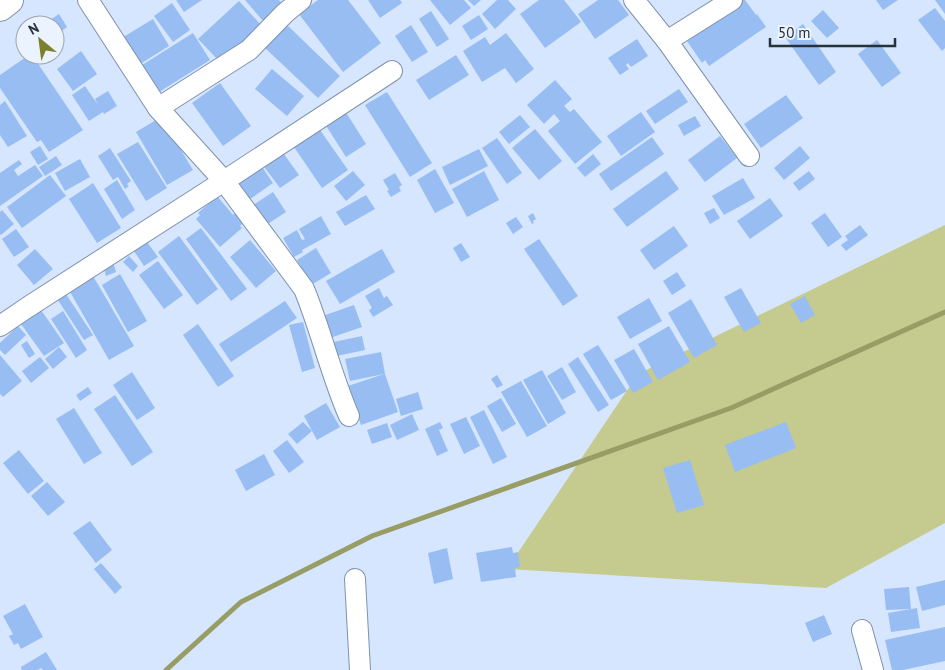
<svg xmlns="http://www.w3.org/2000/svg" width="945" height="670" viewBox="0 0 945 670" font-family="'PT Sans',sans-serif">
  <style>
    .green { fill: #c5ca8f }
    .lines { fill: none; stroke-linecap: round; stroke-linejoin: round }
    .stream { stroke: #979d65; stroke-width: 5 }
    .building { fill: #97bdf2 }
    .minor-casing { stroke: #7f92ad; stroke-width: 22 }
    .secondary-casing { stroke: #7f92ad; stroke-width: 30 }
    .minor { stroke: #fff; stroke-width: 20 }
    .secondary { stroke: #fff; stroke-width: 28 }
  </style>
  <rect width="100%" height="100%" fill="#d6e6fe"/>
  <polygon class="green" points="945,225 945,523 826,588 507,569 638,374"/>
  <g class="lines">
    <polyline class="stream" points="166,670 241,602 372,536 731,408 945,312"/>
  </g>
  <g class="building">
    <polygon points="176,0 202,0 184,12"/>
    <polygon points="245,0 279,0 282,4 263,21"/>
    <polygon points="318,0 348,0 381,43 343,72 299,14"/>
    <polygon points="368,0 400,0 402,3 380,18"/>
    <polygon points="430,0 464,0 471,8 450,25"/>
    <polygon points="468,0 481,0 474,6"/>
    <polygon points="497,0 508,0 516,9 495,29 482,14"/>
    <polygon points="539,0 564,0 581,22 545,48 520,14"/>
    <polygon points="598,0 618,0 629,15 595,39 578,14"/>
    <polygon points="732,0 745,0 756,15 757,14 766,27 709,66 705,60 702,63 687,41 691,39 686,31"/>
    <polygon points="876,0 898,0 883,10"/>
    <polygon points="935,0 945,0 945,14"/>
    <polygon points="239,1 262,26 221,63 198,39"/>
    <polygon points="172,3 190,30 173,42 154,16"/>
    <polygon points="935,8 945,21 945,48 942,51 918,20"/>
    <polygon points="823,10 839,28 827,38 811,21"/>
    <polygon points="431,11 449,39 437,47 419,19"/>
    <polygon points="59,14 67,27 55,36 55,25 43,25"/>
    <polygon points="479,15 488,29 471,40 462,26"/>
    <polygon points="153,19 169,46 137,66 120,39"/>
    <polygon points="286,24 340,76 318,98 264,47"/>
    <polygon points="803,24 836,72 819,85 785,37"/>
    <polygon points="411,25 428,52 412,62 395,36"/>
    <polygon points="193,33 210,60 156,94 139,67"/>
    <polygon points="506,33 534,69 516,83 505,68 482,82 463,51 485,37 490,45"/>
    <polygon points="637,39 648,56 631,67 628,63 626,65 629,69 620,75 608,58"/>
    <polygon points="877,40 901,73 882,87 858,54"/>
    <polygon points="81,51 97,74 73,91 57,69"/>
    <polygon points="29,55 32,55 83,130 49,152 41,140 37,142 0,88 0,75"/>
    <polygon points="456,55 469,75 429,100 416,80"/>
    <polygon points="272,69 304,96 287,116 255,89"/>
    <polygon points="555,80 572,99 564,106 570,112 574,109 602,142 575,164 548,131 560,121 554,114 544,124 527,105"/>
    <polygon points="220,83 251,126 223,146 192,103"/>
    <polygon points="85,86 98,105 95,99 108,91 117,106 104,114 103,112 89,121 72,95"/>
    <polygon points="679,89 688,102 655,124 646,111"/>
    <polygon points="387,92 432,163 410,177 365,105"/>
    <polygon points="786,95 803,118 761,148 744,124"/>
    <polygon points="5,101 27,136 8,147 0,135 0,105"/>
    <polygon points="345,111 366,144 346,157 325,124"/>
    <polygon points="641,112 655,132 621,156 607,136"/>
    <polygon points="520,115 530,127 509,144 499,132"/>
    <polygon points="695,116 701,126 684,136 678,125"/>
    <polygon points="161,117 193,170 167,185 136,132"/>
    <polygon points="535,129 562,161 539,180 512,148"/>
    <polygon points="320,130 348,170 322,188 294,147"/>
    <polygon points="720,136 737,158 705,182 688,160"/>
    <polygon points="652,137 664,154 611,191 599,174"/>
    <polygon points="497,138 522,173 507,184 482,148"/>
    <polygon points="138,142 167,188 146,201 117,154"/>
    <polygon points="40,146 48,159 38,165 30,152"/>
    <polygon points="800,146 810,158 784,180 774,168"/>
    <polygon points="110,148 131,181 127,184 129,186 125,189 118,177 113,180 98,156"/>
    <polygon points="479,149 488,166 450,185 442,167"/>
    <polygon points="281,150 299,175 280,188 262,164"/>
    <polygon points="593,154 601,164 585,177 577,168"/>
    <polygon points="56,156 62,165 45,176 39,167"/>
    <polygon points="80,159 90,177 65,191 55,173"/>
    <polygon points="19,160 22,164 14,170 18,176 35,165 43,176 0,206 0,173"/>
    <polygon points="260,164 273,183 243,204 231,186"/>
    <polygon points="435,169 454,203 435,213 417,180"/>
    <polygon points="353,171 365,185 346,201 334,186"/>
    <polygon points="484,171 499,200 467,217 452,189"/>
    <polygon points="666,171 679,189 627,227 613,209"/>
    <polygon points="809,171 815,179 799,191 793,183"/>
    <polygon points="395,173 402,185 399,187 401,191 391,197 387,191 389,190 383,180"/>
    <polygon points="50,175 66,196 22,228 7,207"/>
    <polygon points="743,178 755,198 724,215 712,196"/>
    <polygon points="117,180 135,210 122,219 104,189"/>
    <polygon points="93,183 121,228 97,243 69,199"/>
    <polygon points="273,192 286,212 260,229 247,209"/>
    <polygon points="366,195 375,209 345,226 336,212"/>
    <polygon points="217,196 233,215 235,213 244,222 240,226 242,228 220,247 196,219 200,215 198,213"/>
    <polygon points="770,198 783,216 750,239 737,221"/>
    <polygon points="714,208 720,218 710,224 704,213"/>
    <polygon points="2,210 14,224 1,235 0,234 0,212"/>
    <polygon points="533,213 536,219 533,221 534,223 532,224 528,216"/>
    <polygon points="825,213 842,237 828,247 811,223"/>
    <polygon points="321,216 331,234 302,250 303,252 294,257 283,238 297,230 302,240 305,239 299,229"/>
    <polygon points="516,217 523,227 513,234 506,223"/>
    <polygon points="860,225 868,235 846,251 841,245 848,240 845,236"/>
    <polygon points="674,226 688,246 654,270 640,250"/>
    <polygon points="201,228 247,289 231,301 186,239"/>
    <polygon points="16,229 29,247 14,257 2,239"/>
    <polygon points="179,236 218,289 197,305 158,252"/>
    <polygon points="539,239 578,296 563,306 524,249"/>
    <polygon points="250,240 276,271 256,288 230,257"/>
    <polygon points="147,242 158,257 144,266 134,251"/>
    <polygon points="461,243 470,257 461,262 453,248"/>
    <polygon points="316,248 331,273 311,285 297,260"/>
    <polygon points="35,249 53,269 34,285 17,265"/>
    <polygon points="382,249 395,272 340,304 326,281"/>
    <polygon points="129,256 138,266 133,272 123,262"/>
    <polygon points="158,261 183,295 164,309 139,275"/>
    <polygon points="113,262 116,272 106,276 103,265"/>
    <polygon points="677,272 686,286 672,295 663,281"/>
    <polygon points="120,274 147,321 128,332 102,285"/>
    <polygon points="93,276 134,346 109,360 69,290"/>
    <polygon points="379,288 384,298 387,296 393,305 373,317 369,310 372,308 365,296"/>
    <polygon points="741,288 761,323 744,332 724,297"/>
    <polygon points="64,291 93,335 84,340 56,297"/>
    <polygon points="805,296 815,315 801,323 790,304"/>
    <polygon points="649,298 662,321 630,339 617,317"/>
    <polygon points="691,299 717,345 694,358 668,313"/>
    <polygon points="285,301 297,318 231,362 219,344"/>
    <polygon points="354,305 362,327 324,340 317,318"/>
    <polygon points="41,310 64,343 44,356 21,324"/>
    <polygon points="63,311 87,350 76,358 51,319"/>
    <polygon points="303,322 315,368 302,372 289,325"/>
    <polygon points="198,324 234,376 218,387 183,335"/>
    <polygon points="18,326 26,335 5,355 0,350 0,343"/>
    <polygon points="669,326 690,362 658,380 638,344"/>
    <polygon points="362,336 365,350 332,357 329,343"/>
    <polygon points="27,341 35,354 29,358 21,345"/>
    <polygon points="598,345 627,391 611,400 583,354"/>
    <polygon points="59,347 67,357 53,369 45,359"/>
    <polygon points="634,349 653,382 633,393 614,360"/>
    <polygon points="381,352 385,374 398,412 361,425 348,386 384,374 350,381 345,359"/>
    <polygon points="0,355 22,381 3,397 0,394"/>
    <polygon points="40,357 49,368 31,383 22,371"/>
    <polygon points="578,357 609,405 598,412 568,364"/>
    <polygon points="562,367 576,392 562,400 547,376"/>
    <polygon points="542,370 566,413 548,424 523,380"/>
    <polygon points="132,372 155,408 137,420 113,385"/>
    <polygon points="497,375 503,385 497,388 491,379"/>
    <polygon points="521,381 547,426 527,437 501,392"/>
    <polygon points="88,387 92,393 80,401 76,395"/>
    <polygon points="418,392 423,409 401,416 396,399"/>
    <polygon points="115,395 153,452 132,466 94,409"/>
    <polygon points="501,398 516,424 502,432 487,406"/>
    <polygon points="326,403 340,427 317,440 304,416"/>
    <polygon points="74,408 102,453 84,464 56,419"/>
    <polygon points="484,410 507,457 493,464 470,417"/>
    <polygon points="412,414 419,430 397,440 390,425"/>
    <polygon points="466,417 480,446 464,454 450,424"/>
    <polygon points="303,422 312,431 297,444 288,434"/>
    <polygon points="440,422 443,428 439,430 448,451 437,456 425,429"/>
    <polygon points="786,422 796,448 735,472 725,445"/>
    <polygon points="387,423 392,437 372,444 367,430"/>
    <polygon points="287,440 304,462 289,473 273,451"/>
    <polygon points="19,450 44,481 28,494 3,463"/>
    <polygon points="264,454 275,475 246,491 235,470"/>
    <polygon points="690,460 704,505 677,513 663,468"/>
    <polygon points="47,482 65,502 48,516 31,496"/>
    <polygon points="90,521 112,550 96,563 73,533"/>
    <polygon points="512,547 513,553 518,552 520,567 515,568 516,577 481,582 476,553"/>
    <polygon points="447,548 453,579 434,584 428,553"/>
    <polygon points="101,563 122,587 115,594 94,569"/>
    <polygon points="945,580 945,605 922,611 916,587"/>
    <polygon points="909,587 911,609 886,610 884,589"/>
    <polygon points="25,604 43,637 21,649 18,643 14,645 9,636 13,634 3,616"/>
    <polygon points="917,608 920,628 891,632 888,613"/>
    <polygon points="824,615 832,634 813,642 805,623"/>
    <polygon points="945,627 945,661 903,670 892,670 885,640"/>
    <polygon points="46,652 57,670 43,670 41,668 38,670 22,670 21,667"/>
  </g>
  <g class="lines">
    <defs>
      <g id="minor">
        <path d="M88 0 158 108 224 181 304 289C321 330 331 375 349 416"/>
        <polyline points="634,0 667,41 749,156"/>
        <polyline points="667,41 732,0"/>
        <polyline points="158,108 249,50 285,13 301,0"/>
        <polyline points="0,326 28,307 224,181 392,71"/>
        <polyline points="355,579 360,670"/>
        <polyline points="862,630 873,670"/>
      </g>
      <polyline id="secondary" points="0,7 9,0"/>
    </defs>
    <use href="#minor" class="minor-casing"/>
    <use href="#secondary" class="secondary-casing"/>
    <use href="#minor" class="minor"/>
    <use href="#secondary" class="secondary"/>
  </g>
  <g transform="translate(40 40) rotate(331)"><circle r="24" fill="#ebf3ff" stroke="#9da5b1"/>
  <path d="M0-4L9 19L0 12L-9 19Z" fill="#7c802a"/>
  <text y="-8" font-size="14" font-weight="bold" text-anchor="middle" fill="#28303b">N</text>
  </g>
  <path d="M770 38v8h125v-8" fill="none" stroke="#28303b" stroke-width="2.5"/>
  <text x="778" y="38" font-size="15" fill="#28303b" stroke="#ebf3ff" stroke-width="4" paint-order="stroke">50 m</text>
</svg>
